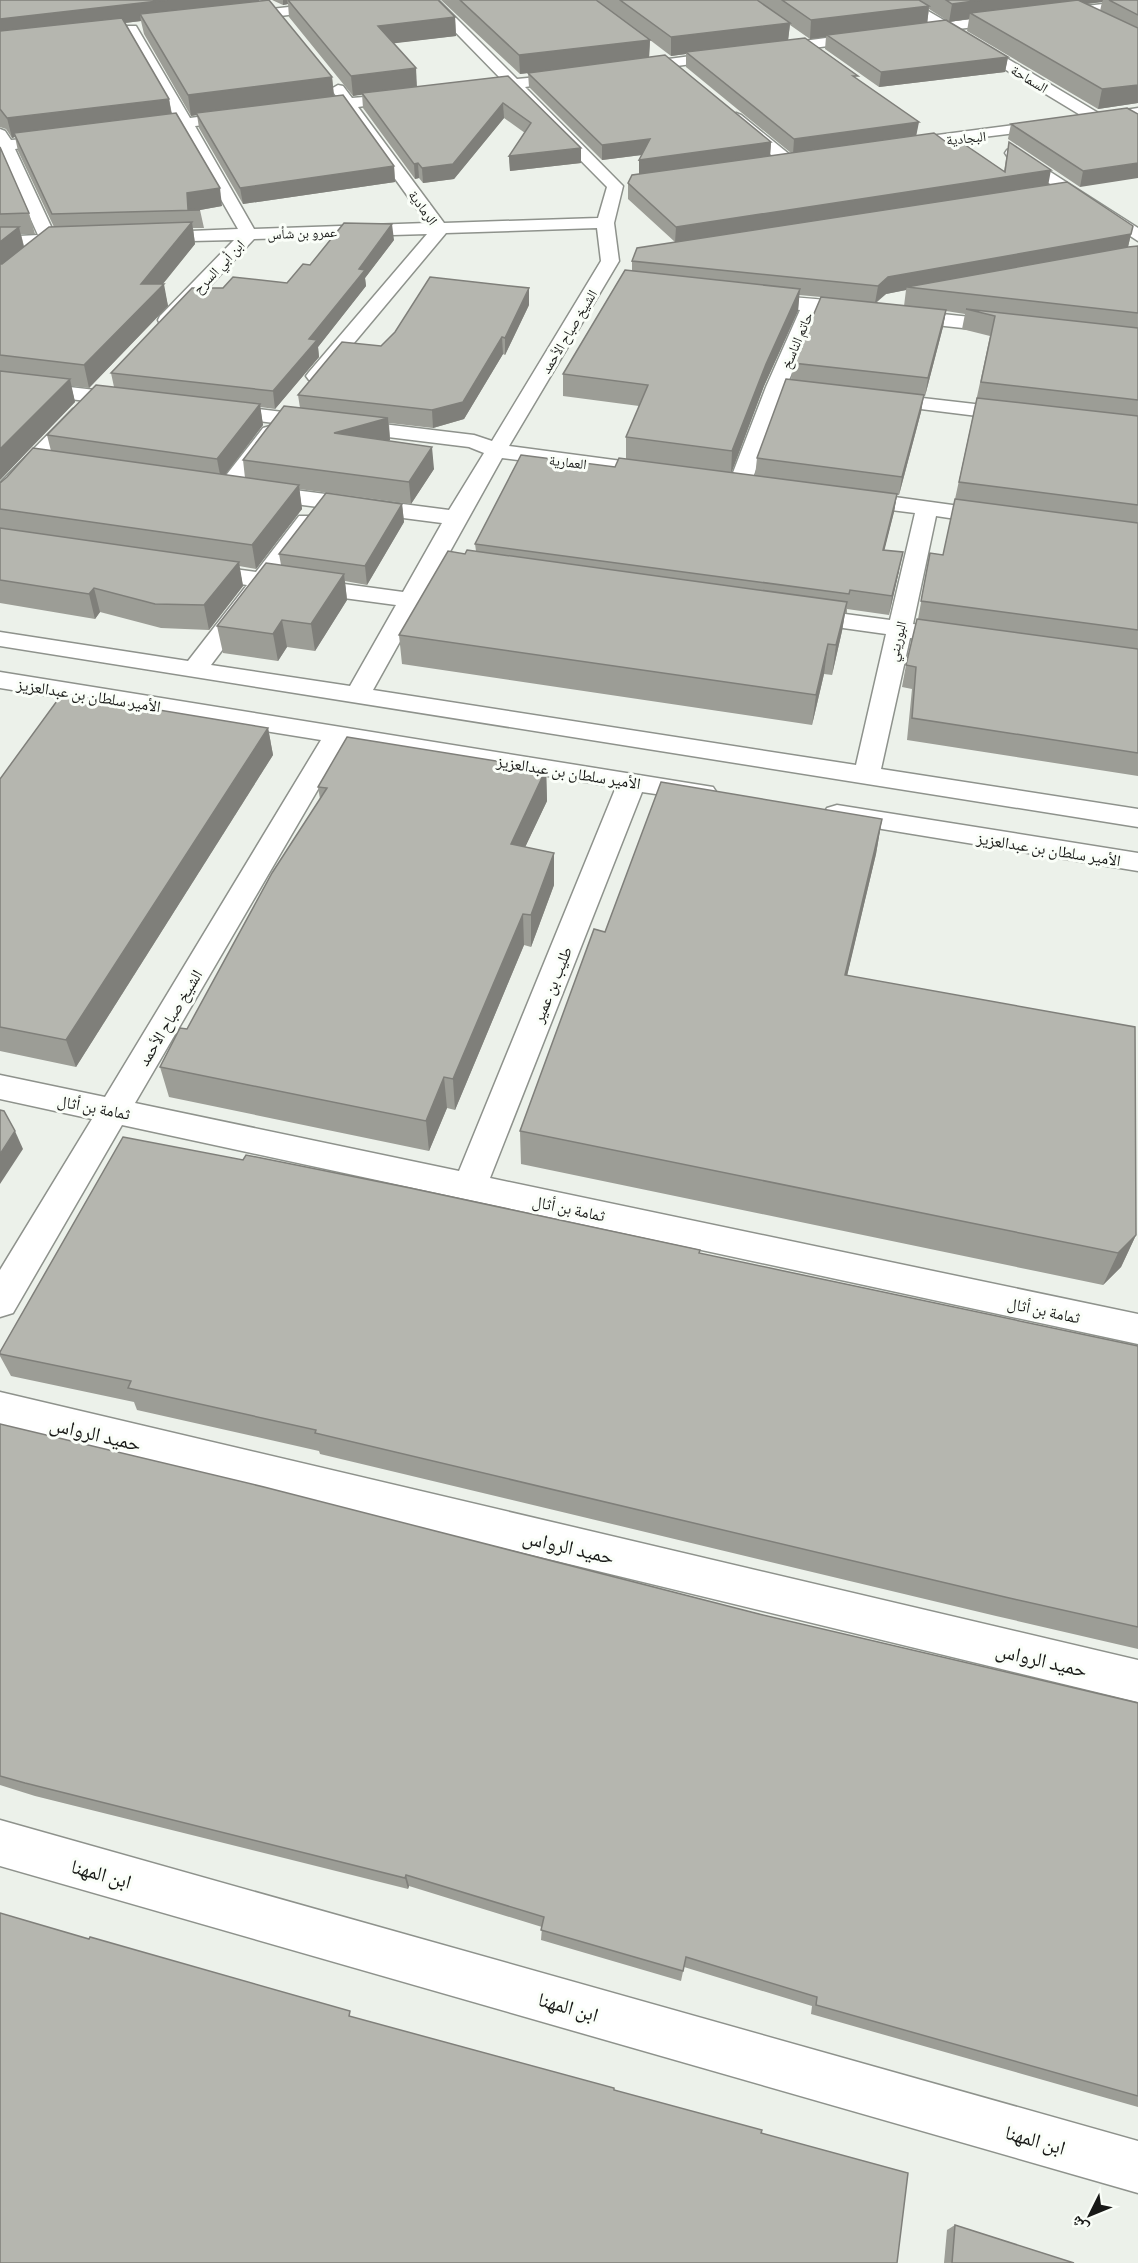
<svg xmlns="http://www.w3.org/2000/svg" width="1138" height="2263" viewBox="0 0 1138 2263" font-family="Literata,'Noto Naskh Arabic',serif">
  <style>
    .lines { fill: none; stroke-linecap: round; stroke-linejoin: round }
    .minor-casing { stroke: #8e928c; stroke-width: 3 }
    .minor { fill: #fff; fill-rule: evenodd }
    .wall { fill: #9c9d96; fill-rule: evenodd }
    .shaded-wall { fill: #7f7f7a }
    .building { fill: #b5b6af; stroke: #7f7f7a; stroke-width: 1.5 }
    .labels { text-anchor: middle; dominant-baseline: central; stroke-width: 6; stroke-linejoin: round; paint-order: stroke }
    .far-street-label { font-size: 14px; fill: #181917; stroke: #fafef8 }
    .street-label { font-size: 16px; fill: #181917; stroke: #fafef8 }
    .near-street-label { font-size: 20px; fill: #181917; stroke: #fafef8 }
  </style>
  <rect width="100%" height="100%" fill="#ecf1ea"/>
  <g class="lines">
    <defs>
      <g id="minor">
        <polygon points="349,0 390,0 383,4 236,21 229,17 236,13"/>
        <path d="M424 0H438L517 79 579 73 581 76 579 79 525 87 623 186 614 223 619 261 509 446 652 465 660 466 663 471 660 476 652 477 502 458 373 690 856 765 886 634 800 622 792 620 788 615 792 610 800 608 890 620 915 513 851 505 843 503 840 498 843 493 851 491 996 511 1004 513 1007 518 1004 523 996 525 936 516 913 624 966 632 969 637 966 642 957 644 910 638 881 769 1138 809V827L0 646V632L188 661 247 585 190 576 186 571 190 566 198 564 256 572 299 516H315L318 521 278 575 403 592 442 523 256 499 248 497 245 492 248 487 256 485 449 510 484 453 469 447 217 416 210 414 207 410 210 406 217 404 474 435 492 441 601 261 597 228 446 233 323 380H309L306 376 309 372 427 234 254 239 174 324H160L158 320 160 316 234 240 149 242 143 241 140 237 143 233 238 229 180 128 137 134 129 129 137 124 176 120 124 29 126 26H136L190 118 243 111 251 116 243 121 195 126 254 229 427 223 344 108 303 114 295 109 303 104 339 100 331 89 338 85 343 86 352 98 412 93 414 96 412 99 358 107 444 223 598 218 607 187 510 89 468 92 466 89 468 86 503 81ZM269 588 396 605 350 686 211 665Z"/>
        <polygon points="893,0 909,0 947,22 1138,0 1138,8 958,29 1100,114 1138,108 1138,118 893,148 891,145 899,140 1082,116 942,31 631,72 624,68 631,64 931,24"/>
        <polygon points="736,113 741,115 795,159 797,162 795,165 783,165 731,121 728,118"/>
        <polygon points="0,129 5,131 11,140 67,136 70,139 67,142 15,149 55,235 76,234 85,239 76,244 53,245 6,284 0,285 0,271 31,246 0,247 0,237 38,235 0,151"/>
        <polygon points="1013,148 1138,228 1138,241 1007,156 1005,153 1007,150"/>
        <path d="M755 294C768 296 834 299 839 303L1008 321 1017 327 1008 333 818 312 786 387 751 483 748 488H732L729 483 766 387 800 310 749 304 746 300Z"/>
        <polygon points="0,379 130,394 137,396 140,400 137,404 130,406 0,391"/>
        <polygon points="879,393 1018,409 1025,411 1028,415 1025,419 1018,421 872,403 869,399 872,395"/>
        <polygon points="80,407 87,409 90,413 87,417 8,501 0,503 0,483 73,409"/>
        <polygon points="270,426 277,428 280,432 236,493 220,493 217,488 220,483 263,428"/>
        <path d="M0 672 713 787 717 793 713 799 703 801 642 792 490 1178 1138 1314V1344L122 1125 13 1313 0 1317V1270L92 1119 0 1099V1075L105 1097 321 740 0 688ZM345 743 616 787 459 1171 135 1103Z"/>
        <polygon points="837,805 1138,853 1138,871 827,820 823,814 827,808"/>
        <polygon points="0,1392 1138,1660 1138,1702 0,1426"/>
        <polygon points="0,1820 1138,2141 1138,2193 0,1866"/>
      </g>
    </defs>
    <use href="#minor" class="minor-casing"/>
    <use href="#minor" class="minor"/>
  </g>
  <g class="wall">
    <polygon points="0,0 259,1 332,77 334,96 394,166 395,182 243,204 199,128 197,115 191,116 144,34 141,21 125,23 169,99 172,114 222,206 200,210 204,228 193,228 195,244 163,284 168,306 89,388 71,386 75,402 0,480 0,147 29,213 35,234 21,234 24,246 54,227 18,151 15,137 12,138 6,129 0,127"/>
    <polygon points="272,0 438,0 455,17 456,36 393,43 417,87 508,76 581,163 510,171 509,156 525,133 504,118 454,179 423,183 419,178 415,179 363,108 362,94 353,96 289,17 288,4 283,5"/>
    <path d="M441 0H1138V103L1098 109 967 31 969 19 949 22 929 9 927 23 1008 57 1005 72 879 87 825 49 826 37 810 39 790 25 788 40 858 80 917 136 946 142 1004 171 1009 142 1048 185 1131 234 1128 247 1138 246V776L907 740 912 689 902 687 906 665 918 619 930 553 943 555 990 336 962 329 965 314 946 311 943 327 925 396H923L921 412 899 495H897L894 512 884 550 899 571 889 615 847 609V613H845L842 631 832 675 824 674 812 725 402 664 399 635 465 554 476 551 475 544 615 467 626 459V437L639 406 563 396V374L632 271V261L675 242 628 199V183L639 174V160L642 155 602 160 529 87 528 73 520 74ZM1102 2 1100 11 1087 4ZM650 40 671 56 686 54V67L791 153 770 156 771 142 649 57ZM906 290 904 306 876 303 886 294ZM799 295 821 297 793 363 791 380 757 458 755 476 731 473 764 386 798 311Z"/>
    <polygon points="1138,114 1080,187 1008,139 1011,124"/>
    <polygon points="394,240 365,278 366,286 318,347 319,357 275,409 260,407 263,425 225,475 245,478 243,460 300,408 298,395 381,346 529,305 505,355 503,354 464,419 433,428 389,423 390,440 388,441 434,469 411,504 299,489 302,509 256,569 239,566 243,586 209,630 161,628 100,612 95,619 0,603 0,483 51,451 47,435 114,387 111,373 223,288 287,283 310,265"/>
    <polygon points="402,504 404,522 367,585 345,581 347,600 315,651 287,647 278,661 223,653 217,626 281,565 279,554"/>
    <polygon points="268,728 273,755 76,1067 0,1051 0,779"/>
    <polygon points="546,769 547,801 525,847 554,853 554,885 531,947 524,945 455,1110 447,1108 429,1151 169,1097 160,1067 187,1029 320,799 318,787"/>
    <polygon points="882,819 876,854 847,975 1136,1235 1121,1267 1103,1285 521,1164 520,1131 605,932"/>
    <polygon points="700,1254 1138,1346 1138,1649 996,1616 320,1454 319,1451 137,1410 134,1402 11,1376 0,1356 0,1352"/>
    <polygon points="0,1424 759,1614 1138,1703 1138,2107 811,2014 812,2006 684,1967 681,1981 541,1940 542,1927 409,1886 408,1889 35,1796 0,1785"/>
    <polygon points="955,2225 1074,2263 944,2263 947,2230"/>
  </g>
  <g class="shaded-wall">
    <polygon points="167,0 259,0 260,8 140,14 141,21 0,38 0,19"/>
    <polygon points="283,0 287,0 288,4 283,5"/>
    <polygon points="981,0 1103,0 1102,2 978,18 970,13 969,19 949,22 952,4"/>
    <polygon points="929,6 927,25 827,35 826,37 810,39 811,20"/>
    <polygon points="455,17 456,36 380,45 378,26"/>
    <polygon points="790,23 788,41 686,52 686,54 671,56 671,37"/>
    <polygon points="650,40 649,58 520,74 519,55"/>
    <polygon points="1008,57 1005,72 879,87 881,72"/>
    <polygon points="416,68 417,87 353,96 351,76"/>
    <polygon points="332,77 334,97 196,113 197,115 191,116 188,95"/>
    <polygon points="1138,85 1138,103 1098,109 1102,89"/>
    <polygon points="169,99 172,118 14,133 15,137 12,138 7,118"/>
    <polygon points="503,103 504,118 454,179 423,183 422,168"/>
    <polygon points="919,122 916,137 793,155 794,139"/>
    <polygon points="650,139 649,154 602,160 602,145"/>
    <polygon points="771,142 770,157 639,176 639,160"/>
    <polygon points="581,148 581,163 510,171 509,156"/>
    <polygon points="418,163 419,178 415,179 414,164"/>
    <polygon points="1138,163 1138,178 1080,187 1083,171"/>
    <polygon points="394,166 395,182 243,204 240,188"/>
    <polygon points="1051,170 1048,186 675,243 676,227"/>
    <polygon points="220,188 222,206 200,210 188,210 187,193"/>
    <polygon points="192,222 195,244 161,286 164,284 168,306 89,388 84,365 141,284"/>
    <polygon points="392,224 394,240 365,278 366,286 318,347 319,357 275,409 273,391 359,269"/>
    <polygon points="19,227 24,248 0,268 0,242"/>
    <polygon points="1131,234 1127,251 907,287 906,290 886,294 875,303 878,286 888,277"/>
    <polygon points="529,288 529,305 505,355 505,338"/>
    <polygon points="800,289 798,311 764,386 731,474 732,451 766,364"/>
    <polygon points="946,310 943,327 925,396 928,378"/>
    <polygon points="502,337 503,354 464,419 433,428 432,410"/>
    <polygon points="70,379 75,402 0,480 0,449"/>
    <polygon points="924,395 921,412 899,495 902,477"/>
    <polygon points="260,404 263,425 221,480 217,459"/>
    <polygon points="388,418 390,440 337,455 334,433"/>
    <polygon points="432,447 434,469 411,504 409,482"/>
    <polygon points="299,485 302,509 256,569 252,545"/>
    <polygon points="897,494 894,512 880,568 883,550"/>
    <polygon points="402,504 404,522 367,585 365,566"/>
    <polygon points="903,552 899,571 889,615 892,596"/>
    <polygon points="239,562 243,586 209,630 204,605"/>
    <polygon points="344,574 347,600 315,651 311,624"/>
    <polygon points="94,588 100,612 95,619 89,594"/>
    <polygon points="847,602 842,631 832,675 836,645"/>
    <polygon points="282,620 287,647 278,661 273,634"/>
    <polygon points="828,644 824,674 812,725 816,695"/>
    <polygon points="268,728 273,755 76,1067 66,1040"/>
    <polygon points="546,769 547,801 512,875 511,844"/>
    <polygon points="882,819 876,854 839,1010 845,975"/>
    <polygon points="554,853 554,885 531,947 531,915"/>
    <polygon points="523,914 524,945 455,1110 453,1079"/>
    <polygon points="444,1077 447,1108 429,1151 426,1121"/>
    <polygon points="15,1131 23,1149 0,1184 0,1154"/>
    <polygon points="1136,1235 1121,1267 1103,1285 1118,1253"/>
    <polygon points="406,1875 409,1886 408,1889 405,1878"/>
  </g>
  <g class="building">
    <polygon points="0,0 167,0 0,19"/>
    <polygon points="269,0 332,77 188,95 140,14"/>
    <polygon points="288,0 438,0 455,17 378,26 416,68 351,76"/>
    <polygon points="460,0 596,0 650,40 519,55"/>
    <polygon points="620,0 757,0 790,23 671,37"/>
    <polygon points="782,0 919,0 929,6 811,20"/>
    <polygon points="946,0 981,0 952,4"/>
    <polygon points="1078,0 1138,28 1138,85 1102,89 970,13"/>
    <polygon points="1109,0 1138,0 1138,15"/>
    <polygon points="122,18 169,99 7,118 0,109 0,31"/>
    <polygon points="946,20 1008,57 881,72 827,35"/>
    <polygon points="805,38 858,76 853,76 919,122 794,139 686,52"/>
    <polygon points="665,55 771,142 639,160 650,139 602,145 528,73"/>
    <polygon points="508,76 581,148 509,156 531,123 503,103 453,164 422,168 418,163 414,164 362,93"/>
    <polygon points="343,95 394,166 240,188 196,113"/>
    <polygon points="1127,108 1138,114 1138,163 1083,171 1011,124"/>
    <polygon points="176,113 220,188 187,193 188,209 200,210 52,214 14,133"/>
    <polygon points="934,133 946,142 958,140 1005,172 1009,142 1051,170 676,227 628,183 632,175"/>
    <polygon points="0,147 29,213 0,214"/>
    <polygon points="1067,182 1133,226 1131,234 888,277 878,286 632,261 637,248"/>
    <polygon points="192,222 141,284 164,284 84,365 0,355 0,264 2,264 49,227"/>
    <polygon points="344,223 392,224 359,269 365,270 309,339 317,340 273,391 111,373 192,288 223,288 233,277 287,283 303,264 310,265"/>
    <polygon points="0,227 19,227 0,242"/>
    <polygon points="1138,246 1138,313 907,287 1128,247"/>
    <polygon points="625,270 800,289 766,364 732,451 626,437 648,385 563,374"/>
    <polygon points="430,277 529,288 505,338 502,337 463,402 432,410 298,395 342,342 381,346 395,332"/>
    <polygon points="821,297 946,310 928,378 793,363"/>
    <polygon points="966,309 1138,328 1138,400 981,382 995,316"/>
    <polygon points="0,371 70,379 0,449"/>
    <polygon points="786,379 924,395 902,477 757,458"/>
    <polygon points="96,385 260,404 217,459 47,435"/>
    <polygon points="977,398 1138,416 1138,505 959,482"/>
    <polygon points="284,406 388,418 334,433 432,447 409,482 243,460"/>
    <polygon points="33,448 299,485 252,545 0,509 0,483 7,477"/>
    <polygon points="521,455 615,467 619,458 897,494 883,550 903,552 892,596 850,590 849,594 475,544"/>
    <polygon points="326,493 402,504 365,566 279,554"/>
    <polygon points="955,499 1138,523 1138,630 921,601 930,553 943,555"/>
    <polygon points="0,528 239,562 204,605 155,604 94,588 89,594 0,580"/>
    <polygon points="467,550 847,602 836,645 828,644 816,695 399,635 448,551 465,554"/>
    <polygon points="266,563 344,574 311,624 282,620 273,634 217,626"/>
    <polygon points="917,619 1138,649 1138,753 912,718 916,667 906,665"/>
    <polygon points="62,694 268,728 66,1040 0,1027 0,779"/>
    <polygon points="347,737 546,769 511,844 554,853 531,915 523,914 453,1079 444,1077 426,1121 160,1067 180,1028 187,1029 272,873 327,788 318,787"/>
    <polygon points="661,782 882,819 845,975 1135,1027 1136,1235 1118,1253 520,1131 594,929 605,932"/>
    <polygon points="0,1110 4,1111 15,1131 0,1154"/>
    <polygon points="123,1137 243,1160 246,1155 410,1188 700,1250 699,1253 1138,1346 1138,1627 1005,1597 315,1433 316,1430 128,1388 131,1381 0,1354 0,1352"/>
    <polygon points="0,1424 264,1487 759,1614 1138,1703 1138,2096 816,2005 817,1997 686,1957 683,1971 541,1930 544,1917 406,1875 405,1878 25,1783 0,1776"/>
    <polygon points="0,1913 89,1939 90,1937 350,2011 349,2016 614,2088 614,2090 762,2130 761,2133 908,2173 897,2263 0,2263"/>
    <polygon points="955,2225 1074,2263 952,2263"/>
  </g>
  <g class="labels">
    <g class="far-street-label">
      <text transform="translate(1030 78) rotate(31)">السماحة</text>
      <text transform="translate(966 137) rotate(-6)">البجادية</text>
      <text transform="translate(424 207) rotate(54)">الرمادية</text>
      <text transform="translate(302 232) rotate(-2)">عمرو بن شأس</text>
      <text transform="translate(218 266) rotate(-47)">ابن أبي السرح</text>
      <text transform="translate(568 331) rotate(-59)">الشيخ صباح الأحمد</text>
      <text transform="translate(796 340) rotate(-67)">حاتم الناسخ</text>
      <text transform="translate(568 461) rotate(7)">العمارية</text>
      <text transform="translate(896 641) rotate(-77)">البوريني</text>
    </g>
    <g class="street-label">
      <text transform="translate(89 694) rotate(9)">الأمير سلطان بن عبدالعزيز</text>
      <text transform="translate(569 771) rotate(9)">الأمير سلطان بن عبدالعزيز</text>
      <text transform="translate(1049 848) rotate(9)">الأمير سلطان بن عبدالعزيز</text>
      <text transform="translate(551 984) rotate(-68)">طليب بن عمير</text>
      <text transform="translate(169 1017) rotate(-59)">الشيخ صباح الأحمد</text>
      <text transform="translate(94 1106) rotate(11)">ثمامة بن أثال</text>
      <text transform="translate(569 1207) rotate(12)">ثمامة بن أثال</text>
      <text transform="translate(1044 1309) rotate(12)">ثمامة بن أثال</text>
    </g>
    <g class="near-street-label">
      <text transform="translate(96 1432) rotate(13)">حميد الرواس</text>
      <text transform="translate(569 1545) rotate(13)">حميد الرواس</text>
      <text transform="translate(1042 1658) rotate(13)">حميد الرواس</text>
      <text transform="translate(102 1872) rotate(16)">ابن المهنا</text>
      <text transform="translate(569 2005) rotate(16)">ابن المهنا</text>
      <text transform="translate(1036 2138) rotate(16)">ابن المهنا</text>
    </g>
  </g>
  <g transform="translate(1090 2215) rotate(227)" stroke="#fafef8" stroke-width="4.5" paint-order="stroke">
  <path d="M0-4.5L10 22L0 15L-10 22Z" fill="#181917"/>
  <text y="-9" font-size="16" font-weight="bold" text-anchor="middle" fill="#181917">ش</text>
  </g>
</svg>
